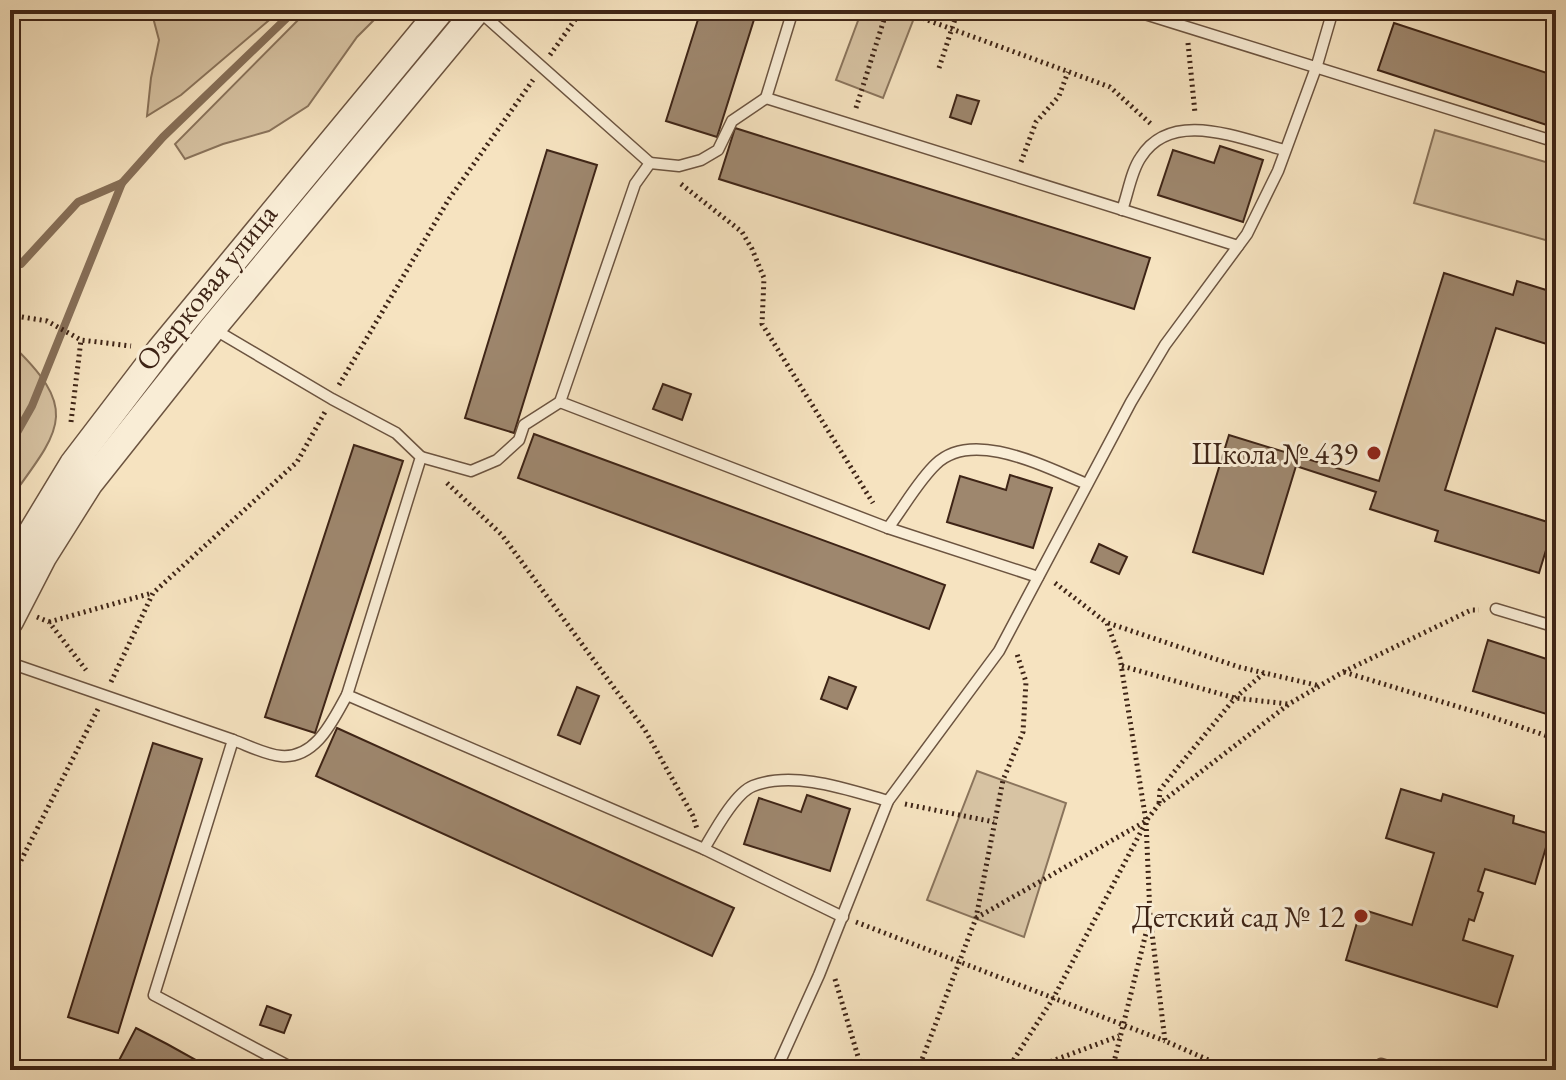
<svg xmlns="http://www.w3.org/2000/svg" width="1566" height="1080" viewBox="0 0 1566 1080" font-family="'EB Garamond',serif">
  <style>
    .green { fill: #d7c3a3; stroke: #8a745c; stroke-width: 2 }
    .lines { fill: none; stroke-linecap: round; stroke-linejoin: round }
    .stream { stroke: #877059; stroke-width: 8 }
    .building { fill: #9e876e; stroke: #3e2416; stroke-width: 2 }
    .service-casing { stroke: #6c5440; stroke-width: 13 }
    .tertiary-casing { stroke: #6c5440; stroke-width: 29 }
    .path { stroke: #3e2416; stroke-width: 5; stroke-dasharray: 2 4; stroke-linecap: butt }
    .service { stroke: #f9edd6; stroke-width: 10 }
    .tertiary { stroke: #f9edd6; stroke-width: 26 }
    .rail { stroke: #3e2416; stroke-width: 6; stroke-dasharray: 14 14; stroke-linecap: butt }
    .poi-dot { fill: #8f2418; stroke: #f9edd6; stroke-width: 3 }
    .labels { text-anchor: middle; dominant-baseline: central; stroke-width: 6; stroke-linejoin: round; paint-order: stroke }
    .street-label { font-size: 30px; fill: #3e2416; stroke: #f9edd6 }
    .poi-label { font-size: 30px; fill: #3e2416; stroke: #f9edd6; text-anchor: end }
  </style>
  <rect width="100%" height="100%" fill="#f6e3c0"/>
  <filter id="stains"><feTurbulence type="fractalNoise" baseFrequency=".0025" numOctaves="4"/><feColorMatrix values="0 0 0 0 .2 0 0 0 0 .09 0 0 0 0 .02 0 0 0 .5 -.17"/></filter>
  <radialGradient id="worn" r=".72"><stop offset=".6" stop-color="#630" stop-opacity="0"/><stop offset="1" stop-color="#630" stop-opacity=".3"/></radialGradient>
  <g class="green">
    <polygon points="151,10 281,10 181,95 147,116 151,78 159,40"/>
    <polygon points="308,10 384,10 357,37 308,106 269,131 223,144 185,159 175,144"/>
    <polygon points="862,10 893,10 914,18 883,98 836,80"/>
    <polygon points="1435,130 1556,165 1556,243 1414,203"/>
    <path d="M10 343C81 410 61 429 10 499Z"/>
    <polygon points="977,771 1066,803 1024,937 927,900"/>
  </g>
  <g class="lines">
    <g class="stream">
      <polyline points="10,265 21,264 78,202 122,183 163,137 295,10"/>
      <polyline points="10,445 32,406 122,183"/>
    </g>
  </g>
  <g class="building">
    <polygon points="701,10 757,10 717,137 666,121"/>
    <polygon points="1394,23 1556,76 1556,128 1378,70"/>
    <polygon points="957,95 979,101 971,124 950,117"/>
    <polygon points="735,128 1150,258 1134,309 719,179"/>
    <polygon points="1220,146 1263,160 1243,222 1158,195 1173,150 1214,163"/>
    <polygon points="547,150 597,165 514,433 465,418"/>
    <polygon points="1444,273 1513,295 1517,281 1556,293 1556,347 1496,328 1445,490 1554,524 1539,573 1435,541 1438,531 1370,509 1376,492 1296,466 1263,574 1193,552 1229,435 1379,481"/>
    <polygon points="663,384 691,394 682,420 653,409"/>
    <polygon points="534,434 945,585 929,629 518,478"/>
    <polygon points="354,445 403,461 315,733 265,717"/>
    <polygon points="1010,475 1052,488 1033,548 947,522 960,476 1006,490"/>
    <polygon points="1099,544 1127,557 1119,574 1091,562"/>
    <polygon points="1488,640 1556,662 1556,717 1473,691"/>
    <polygon points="829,677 856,687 847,709 821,699"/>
    <polygon points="577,687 599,696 580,744 558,735"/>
    <polygon points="337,728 734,908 712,956 316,776"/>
    <polygon points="153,743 202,759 118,1033 68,1017"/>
    <polygon points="1401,789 1441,801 1443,794 1514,816 1513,823 1550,834 1535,884 1485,869 1478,891 1483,893 1474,921 1469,919 1463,940 1513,956 1497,1007 1346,960 1361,909 1412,925 1434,853 1386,838"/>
    <polygon points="807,795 850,809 830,871 744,844 759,798 801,812"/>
    <polygon points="267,1006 291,1015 284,1033 260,1025"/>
    <polygon points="136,1028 167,1044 214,1070 114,1070"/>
  </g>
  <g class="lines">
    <defs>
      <g id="service">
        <polyline points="793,10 766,98 1238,246"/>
        <polyline points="1132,10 1556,142"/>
        <polyline points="479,11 650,163 635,184 560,402 888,528 1038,577"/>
        <polyline points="650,163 679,166 701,160 718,150 732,121 766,98"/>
        <path d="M1122 210C1128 194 1131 171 1141 157 1172 108 1240 139 1285 150"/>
        <path d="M212 328 332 399 396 433 421 457 347 695 704 849C714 832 735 793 753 786 794 770 849 790 888 801"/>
        <polyline points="421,457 471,471 497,460 519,440 524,425 560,402"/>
        <path d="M888 528C904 507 918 481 936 464 973 428 1047 468 1087 484"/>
        <polyline points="1496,609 1556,627"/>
        <polyline points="10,663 233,740 154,995 296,1070"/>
        <path d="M233 740C247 745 266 755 281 756 316 759 333 720 347 695"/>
        <polyline points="704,849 843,917"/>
        <polyline points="1381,1064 1401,1070"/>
        <polyline points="776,1070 819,975 888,801 999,651 1131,402 1165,345 1247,234 1278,171 1317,65 1333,10"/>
      </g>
      <g id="tertiary">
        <polyline points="10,568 73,464 160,350 441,10"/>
        <polyline points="10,621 43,557 89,484 212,329 477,10"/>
      </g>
    </defs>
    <use href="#service" class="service-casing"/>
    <use href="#tertiary" class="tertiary-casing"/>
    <g class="path">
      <polyline points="900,10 1110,87 1151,124"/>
      <polyline points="1188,43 1195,113"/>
      <polyline points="550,55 582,10"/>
      <polyline points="939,68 958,10"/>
      <polyline points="856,108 887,10"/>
      <polyline points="1021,162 1036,122 1059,96 1068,72"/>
      <polyline points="681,184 742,232 752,249 764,278 762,324 873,503"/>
      <polyline points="10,315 47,321 81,340 131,346"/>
      <polyline points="339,385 449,199 533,80"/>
      <polyline points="71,422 81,340"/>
      <polyline points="447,483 502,535 645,730 693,816 697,829"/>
      <polyline points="1055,583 1107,623 1120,658 1146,821 1150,916 1165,1041 1227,1068 1364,1064"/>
      <polyline points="37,617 49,622 86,670"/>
      <polyline points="49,622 152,593"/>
      <polyline points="1108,623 1239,667 1320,686"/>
      <polyline points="1122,666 1235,698 1288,704"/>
      <polyline points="1344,672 1492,717 1556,739"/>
      <polyline points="111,682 153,593 297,462 325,412"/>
      <polyline points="1159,803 1160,790 1174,772 1235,698 1264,673"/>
      <polyline points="905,804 994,822"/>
      <polyline points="10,882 98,709"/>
      <polyline points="976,918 1146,821 1159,804 1289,704 1343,672 1471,610 1479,610"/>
      <polyline points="856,922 1165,1041"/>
      <polyline points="835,979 862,1070"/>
      <polyline points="918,1070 976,918 1003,780 1023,732 1026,682 1017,654"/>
      <polyline points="1007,1070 1054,997 1146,822"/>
      <polyline points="1028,1070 1119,1036"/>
      <polyline points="1112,1070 1149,921"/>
      <polyline points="1204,1070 1226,1069"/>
    </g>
    <use href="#service" class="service"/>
    <use href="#tertiary" class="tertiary"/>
    <polyline class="rail" points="10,27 19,10"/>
  </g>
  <g class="poi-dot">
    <circle cx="1374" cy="453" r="8"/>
    <circle cx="1361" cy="916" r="8"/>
  </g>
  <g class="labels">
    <g class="street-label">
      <text transform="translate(206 287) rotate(-51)">Озерковая улица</text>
    </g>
    <g class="poi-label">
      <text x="1358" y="453">Школа № 439</text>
      <text x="1345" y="916">Детский сад № 12</text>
    </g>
  </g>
  <rect width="1566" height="1080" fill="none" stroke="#f6e3c0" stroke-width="40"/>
  <rect x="12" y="12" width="1542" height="1056" fill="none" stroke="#3e2416" stroke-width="4"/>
  <rect x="20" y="20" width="1526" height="1040" fill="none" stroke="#3e2416" stroke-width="2"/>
  <rect width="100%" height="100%" filter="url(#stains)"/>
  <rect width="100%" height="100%" fill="url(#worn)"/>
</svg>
